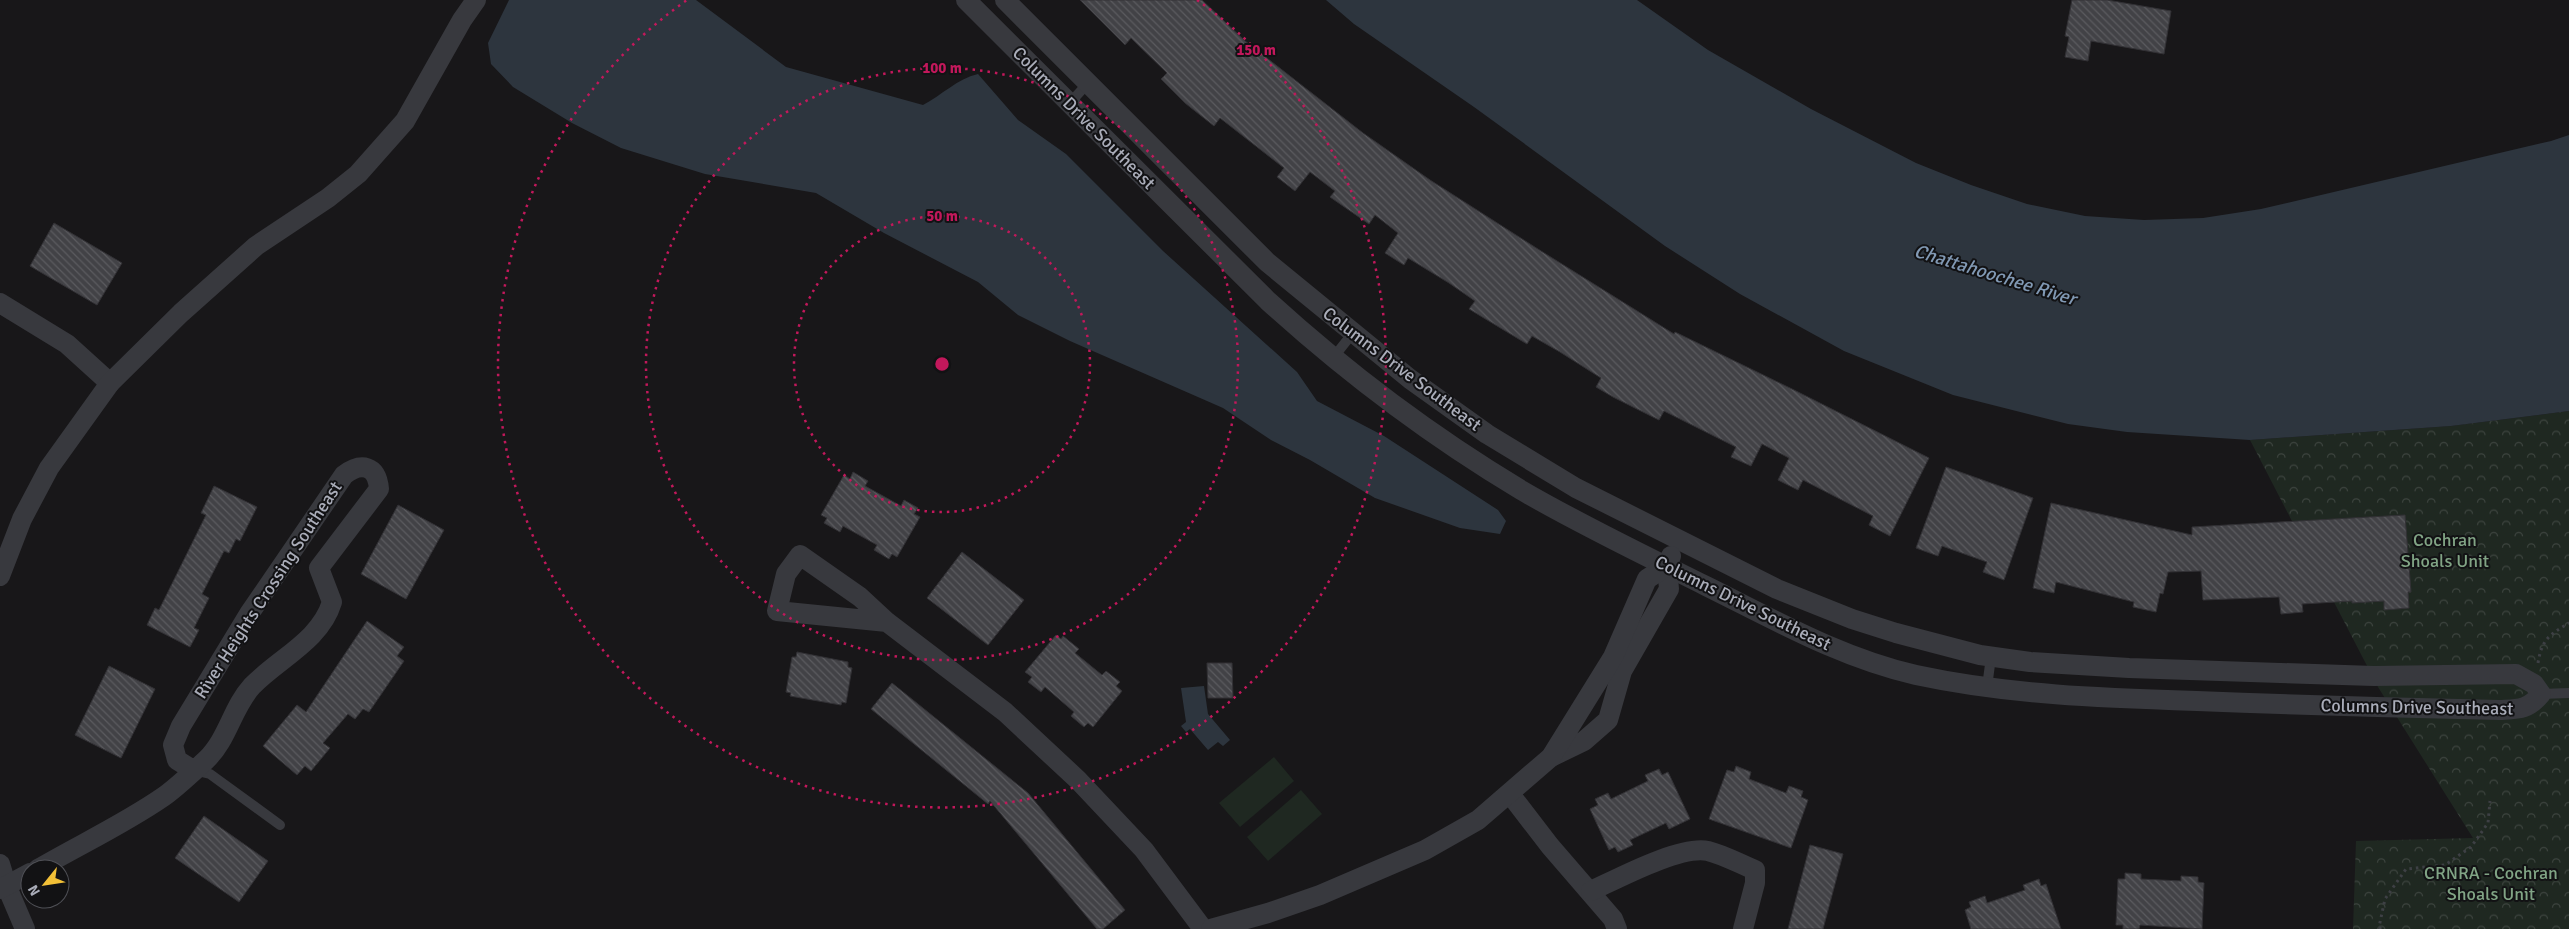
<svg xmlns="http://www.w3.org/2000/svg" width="2569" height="929" viewBox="0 0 2569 929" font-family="Signika,sans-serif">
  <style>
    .forest { fill: url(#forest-crowns) }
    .garden { fill: #1f2821 }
    .water { fill: #2d353e }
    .building { fill: url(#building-back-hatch); stroke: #323135 }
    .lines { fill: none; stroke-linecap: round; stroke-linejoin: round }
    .path { stroke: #3e4045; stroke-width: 3; stroke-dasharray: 2.5 4; stroke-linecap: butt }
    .lane { stroke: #38393e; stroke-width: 10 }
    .street { stroke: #38393e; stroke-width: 20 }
    .ring { fill: none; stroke: #c2185b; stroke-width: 2.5; stroke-dasharray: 2.5 5 }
    .labels { text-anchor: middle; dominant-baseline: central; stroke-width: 4; stroke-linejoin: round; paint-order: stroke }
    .street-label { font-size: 18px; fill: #aaadb9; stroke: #121214 }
    .park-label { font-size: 18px; fill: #81a485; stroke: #121214 }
    .water-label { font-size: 19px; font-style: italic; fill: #8199b4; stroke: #121214 }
    .centre { fill: #c2185b; stroke: #121214; stroke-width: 2.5 }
    .ring-label { font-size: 15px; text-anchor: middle; font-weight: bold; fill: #c2185b; stroke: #121214; stroke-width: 4; stroke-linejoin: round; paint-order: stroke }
  </style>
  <defs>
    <pattern id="forest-crowns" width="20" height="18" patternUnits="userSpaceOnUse" patternTransform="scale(1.25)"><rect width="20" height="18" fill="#1f2821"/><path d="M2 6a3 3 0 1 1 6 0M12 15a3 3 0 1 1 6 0" fill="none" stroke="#3d443f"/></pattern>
    <pattern id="building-back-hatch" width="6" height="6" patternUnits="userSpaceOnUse" patternTransform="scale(1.25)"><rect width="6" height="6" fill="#424246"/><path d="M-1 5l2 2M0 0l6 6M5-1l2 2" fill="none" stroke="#5b5b5f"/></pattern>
  </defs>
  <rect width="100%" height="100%" fill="#181719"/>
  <polygon class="forest" points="2569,411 2569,929 2353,929 2356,841 2473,838 2378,687 2250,440 2451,426"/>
  <g class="garden">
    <polygon points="1274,757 1294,781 1240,827 1219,803"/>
    <polygon points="1301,790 1322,814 1268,861 1247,837"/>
  </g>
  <g class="water">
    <path d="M509 0H696L786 67 923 105C942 95 957 79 978 74L1018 120 1066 154 1163 251 1297 372 1317 401 1384 436 1498 510 1506 521 1500 534 1460 528 1375 498 1310 460 1271 440 1223 408 1070 341 1018 315 978 282 884 233 816 193 705 174 621 148 572 123 513 87 491 64 488 43Z"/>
    <polygon points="1326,0 1637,0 1708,50 1811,109 1916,163 1971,185 2027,204 2085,216 2144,220 2203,218 2261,209 2551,141 2569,135 2569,411 2451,426 2250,440 2127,432 2068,424 1953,395 1844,351 1740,294 1665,246 1474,107 1354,24"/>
    <polygon points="1204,686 1208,714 1230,740 1223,746 1218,742 1208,750 1190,729 1186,732 1181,726 1186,722 1181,688"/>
  </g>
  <g class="building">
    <polygon points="1080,0 1202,0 1245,41 1363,133 1430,180 1541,251 1674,334 1675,332 1792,389 1929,458 1890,536 1869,525 1873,516 1803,480 1798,490 1778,480 1789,458 1762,444 1751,466 1731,457 1736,447 1664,411 1659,420 1613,397 1596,387 1601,378 1560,352 1532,336 1527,344 1469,309 1475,301 1449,283 1408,258 1404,265 1385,253 1398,233 1375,215 1369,224 1330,197 1335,191 1310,172 1295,191 1277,177 1284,168 1220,118 1214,126 1185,103 1161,79 1167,73 1131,38 1125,45"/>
    <polygon points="2072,0 2107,0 2171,11 2164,54 2091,41 2088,61 2065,57 2069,37 2065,36"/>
    <polygon points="54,223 122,263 97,305 30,266"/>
    <polygon points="1946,467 2033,498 2004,580 1983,572 1987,562 1942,546 1938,556 1916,548"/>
    <polygon points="853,472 868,481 865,486 901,506 904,500 918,508 914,514 920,517 897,557 892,554 889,559 874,550 877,545 843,526 840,532 824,523 827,518 821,515 844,475 850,479"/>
    <polygon points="214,486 257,507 240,541 236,539 229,553 224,551 202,594 209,598 194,628 199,630 190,647 147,625 155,608 159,610 206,515 201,513"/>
    <polygon points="2051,503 2192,535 2192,527 2405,515 2411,592 2408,592 2409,608 2384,610 2384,601 2352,603 2352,601 2302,604 2303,612 2281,614 2279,597 2203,600 2201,571 2168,572 2163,594 2160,593 2156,612 2133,607 2134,602 2056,582 2054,593 2033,588"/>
    <polygon points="398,505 444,530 406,599 361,574"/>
    <polygon points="962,552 1024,600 988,645 927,598"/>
    <polygon points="367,621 404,647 397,656 404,661 369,712 363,709 355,719 348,714 323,743 330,748 311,771 305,766 297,775 263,746 297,705 306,712"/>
    <polygon points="1056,635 1061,639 1063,636 1079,649 1075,653 1102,675 1106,671 1120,682 1116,686 1122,691 1093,727 1088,723 1084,727 1071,716 1074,712 1045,687 1041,692 1028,682 1032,677 1025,672"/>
    <polygon points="797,652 848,662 848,667 852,668 846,703 842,702 841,705 790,696 791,693 786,692 792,657 796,657"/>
    <polygon points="1207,663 1232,663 1233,698 1208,698"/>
    <polygon points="109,666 155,689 121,758 75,735"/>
    <polygon points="892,683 1028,793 1125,910 1103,929 1097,929 990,801 988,804 871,709"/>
    <polygon points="1736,766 1751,772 1749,779 1786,793 1789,786 1803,791 1801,797 1808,800 1791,848 1709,819 1727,770 1734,772"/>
    <polygon points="1659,769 1662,775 1668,772 1690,819 1669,829 1666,823 1630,840 1633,845 1618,852 1615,847 1609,850 1590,809 1598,805 1595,799 1608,793 1611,799 1648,781 1645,775"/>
    <polygon points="204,816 268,861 239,902 175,858"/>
    <polygon points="1810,845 1843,854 1823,929 1788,929"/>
    <polygon points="2125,873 2141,874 2141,879 2181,881 2181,876 2198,877 2198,882 2204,883 2202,929 2140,925 2139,929 2123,929 2123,925 2116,925 2118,879 2125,879"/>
    <polygon points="2039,879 2041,886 2046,884 2061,929 1971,929 1965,910 1971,907 1969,902 1985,896 1987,903 2025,890 2023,885"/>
  </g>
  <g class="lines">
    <g class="path">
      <path d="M2538 663C2542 639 2549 635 2569 623"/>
      <polyline points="2381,929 2379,927 2385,899 2406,869 2445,865 2471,847 2488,823 2490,801"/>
    </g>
    <g class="lane">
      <polyline points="1069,104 1088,83"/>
      <polyline points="1333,358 1352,334"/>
      <polyline points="1987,687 1991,657"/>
      <polyline points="2541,694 2569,693"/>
      <polyline points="193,770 210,774 280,825"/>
    </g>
    <g class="street">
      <path d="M966 0 1268 301C1346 372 1431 436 1521 490 1581 525 1644 555 1706 586 1775 620 1841 658 1916 675 2009 695 2103 698 2197 701 2298 705 2399 708 2500 710 2518 709 2528 710 2541 694L2534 684 2516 674 2374 676 2129 668 2030 662 1980 655 1896 633 1852 619 1777 589 1576 488 1487 434 1410 379 1267 262 1005 0"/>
      <polyline points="0,303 67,344 110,383"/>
      <polyline points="0,576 22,519 49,468 110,383 181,313 256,246 328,198 358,174 405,121 462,20 476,0"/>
      <polyline points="887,622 777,611 786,574 800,555 860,597 887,622 1005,712 1078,780 1144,850 1203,929"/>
      <polyline points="1551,757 1584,741 1608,720 1622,671 1669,589 1667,566"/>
      <polyline points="1510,794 1550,846 1613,919 1617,929"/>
      <polyline points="0,864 7,887 25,929"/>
      <path d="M38 869C79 845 124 824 163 797 175 789 195 770 206 760 228 739 232 708 252 686 279 658 320 641 332 602L319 568 379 489C377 465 361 462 344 475L249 614 181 726 173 745 177 760 193 770"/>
      <polyline points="0,889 30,873"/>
      <path d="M1591 891C1617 879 1680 845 1708 851 1724 855 1740 864 1755 870V883L1743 929"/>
      <polyline points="1211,929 1268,913 1320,895 1425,850 1478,820 1551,757 1613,657 1647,579 1667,566 1671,556"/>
    </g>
  </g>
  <g class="ring">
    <circle cx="942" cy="364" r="148"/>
    <circle cx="942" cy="364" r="296"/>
    <path d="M1197 0A444 444 0 1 1 687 0"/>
  </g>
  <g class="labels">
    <g class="street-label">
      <text transform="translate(1084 118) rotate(45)">Columns Drive Southeast</text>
      <text transform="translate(1402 369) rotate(37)">Columns Drive Southeast</text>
      <text transform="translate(268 590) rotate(-57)">River Heights Crossing Southeast</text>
      <text transform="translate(1743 603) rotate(26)">Columns Drive Southeast</text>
      <text transform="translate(2417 707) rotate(1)">Columns Drive Southeast</text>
    </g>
    <g class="park-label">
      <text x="2445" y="540">Cochran<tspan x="2445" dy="21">Shoals Unit</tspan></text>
      <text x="2491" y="873">CRNRA - Cochran<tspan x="2491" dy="21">Shoals Unit</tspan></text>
    </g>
    <g class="water-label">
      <text transform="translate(1995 275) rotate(17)">Chattahoochee River</text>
    </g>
  </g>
  <circle cx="942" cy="364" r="8" class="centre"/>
  <g class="ring-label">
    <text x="1256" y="55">150 m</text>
    <text x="942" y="73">100 m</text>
    <text x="942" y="221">50 m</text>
  </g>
  <g transform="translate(45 884) rotate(240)"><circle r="24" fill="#121214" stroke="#4f5056"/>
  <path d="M0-4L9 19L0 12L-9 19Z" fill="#f2c037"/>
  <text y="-8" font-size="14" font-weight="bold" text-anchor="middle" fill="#aaadb9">N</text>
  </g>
</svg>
